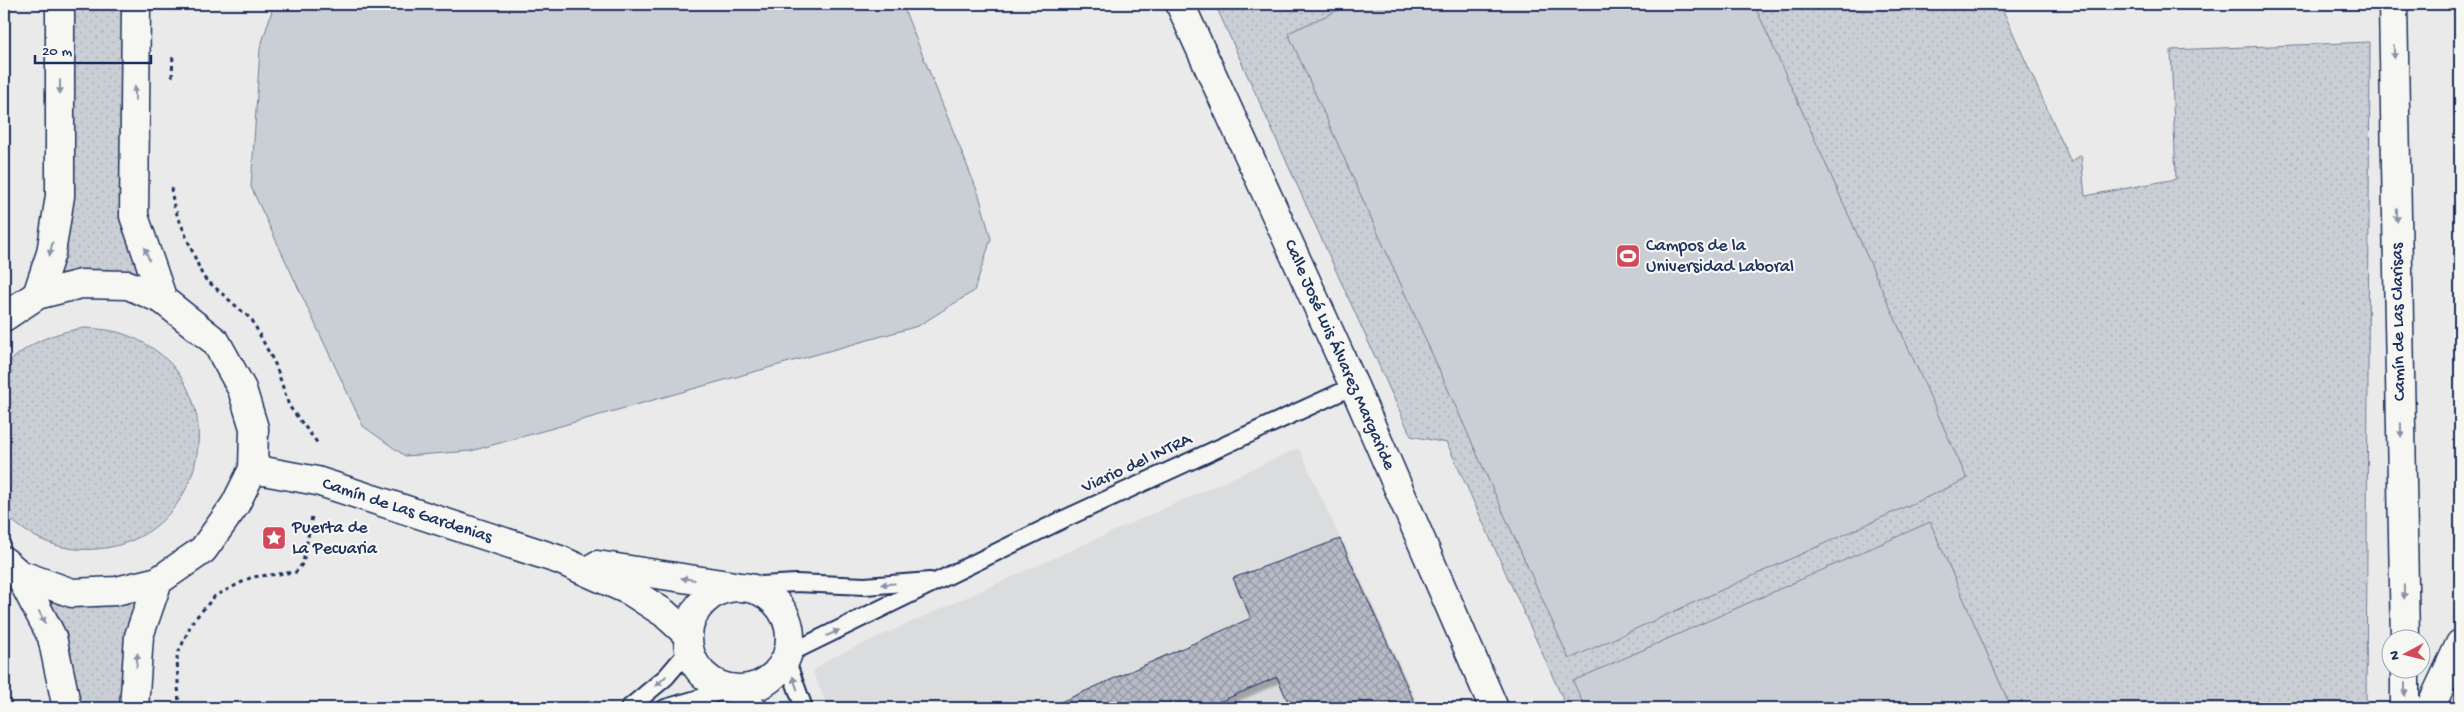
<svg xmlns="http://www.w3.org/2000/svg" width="2464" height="712" viewBox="0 0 2464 712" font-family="'Gochi Hand',sans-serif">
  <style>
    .built { fill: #dadcde }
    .grass { fill: url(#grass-dots); stroke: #727e9a }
    .garden { fill: #caced5; stroke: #727e9a }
    .building { fill: url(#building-cross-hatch); stroke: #1b2f5e; filter: url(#shadow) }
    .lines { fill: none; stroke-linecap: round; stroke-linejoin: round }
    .lane-casing { stroke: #1b2f5e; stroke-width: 20 }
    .street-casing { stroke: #1b2f5e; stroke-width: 31 }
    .secondary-casing { stroke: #1b2f5e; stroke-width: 31 }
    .highway-casing { stroke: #1b2f5e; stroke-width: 31 }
    .path { stroke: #1b2f5e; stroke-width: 3; stroke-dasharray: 4 4; stroke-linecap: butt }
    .lane { stroke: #f6f6f2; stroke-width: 16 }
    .street { stroke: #f6f6f2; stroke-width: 28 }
    .secondary { stroke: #f6f6f2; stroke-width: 28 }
    .highway { stroke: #f6f6f2; stroke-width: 28 }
    .oneway { fill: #8892a8 }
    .labels { text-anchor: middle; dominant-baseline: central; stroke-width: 4.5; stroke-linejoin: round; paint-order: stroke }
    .poi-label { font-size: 18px; fill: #1b2f5e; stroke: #f6f6f2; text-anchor: start }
    .street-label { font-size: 18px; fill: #1b2f5e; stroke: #f6f6f2 }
  </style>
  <defs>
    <pattern id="grass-dots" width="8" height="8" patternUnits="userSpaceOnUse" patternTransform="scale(1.25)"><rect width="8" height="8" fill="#caced5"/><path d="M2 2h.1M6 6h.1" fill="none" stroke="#adb1b9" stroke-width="1.8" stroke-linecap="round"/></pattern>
    <pattern id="building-cross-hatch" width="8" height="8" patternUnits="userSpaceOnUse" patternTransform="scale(1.25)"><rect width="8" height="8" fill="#b6bbc6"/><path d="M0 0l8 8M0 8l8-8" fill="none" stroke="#9398a4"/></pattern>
    <filter id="shadow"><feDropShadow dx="3" dy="5.5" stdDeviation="1" flood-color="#0004"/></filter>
  </defs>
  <rect width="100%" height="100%" fill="#e9eae9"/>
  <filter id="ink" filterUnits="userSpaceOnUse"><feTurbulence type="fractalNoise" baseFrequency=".02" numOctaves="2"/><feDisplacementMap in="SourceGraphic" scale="10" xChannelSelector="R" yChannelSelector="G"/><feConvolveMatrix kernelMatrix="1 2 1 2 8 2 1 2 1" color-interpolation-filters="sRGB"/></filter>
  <g filter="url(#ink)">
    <g class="built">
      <polygon points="1299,448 1417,708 828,708 813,672 827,660"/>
      <polygon points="2460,644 2460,708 2430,708"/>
    </g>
    <g class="grass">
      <polygon points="60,4 136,4 134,154 163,300 37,295 51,253"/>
      <polygon points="1215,4 2000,4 2071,162 2081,155 2085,196 2176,179 2171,50 2370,42 2366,708 1567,708 1447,443 1411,436"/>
      <path d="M85 328C100 329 115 330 129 336 246 382 206 559 76 549 50 547 20 532 4 511V367C28 343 51 333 85 328Z"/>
      <polygon points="19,575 72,593 158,581 134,708 67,708"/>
    </g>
    <g class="garden">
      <polygon points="274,4 902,4 979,195 991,239 974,291 918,326 471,451 405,456 363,426 251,187 260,49"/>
      <polygon points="1352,4 1754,4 1967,479 1569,659 1288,33"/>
      <polygon points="1930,522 2011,708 1585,708 1573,681"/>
    </g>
    <polygon class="building" points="1340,539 1417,708 1291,708 1277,677 1205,708 1047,708 1251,618 1233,578"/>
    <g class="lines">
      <defs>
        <g id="lane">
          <polyline points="742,586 796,583 865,586 930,581"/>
          <polyline points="788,654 1064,519 1354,386"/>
          <polyline points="786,659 804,708"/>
          <polyline points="737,689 760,708"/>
          <polyline points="629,708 666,677 689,650"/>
          <polyline points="665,708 731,689"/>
        </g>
        <g id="street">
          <polyline points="1180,4 1354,386 1494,708"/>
          <polyline points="2393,4 2405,640"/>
          <polyline points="253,469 317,481 560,560 630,591 664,613 687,634"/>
          <polyline points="597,565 735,586"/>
          <circle cx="739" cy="638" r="51"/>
          <polyline points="2405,708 2405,670"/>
        </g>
        <g id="secondary">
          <polyline points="136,4 134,216 163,300"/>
          <polyline points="37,295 51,253 60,196 60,4"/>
          <polyline points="4,317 37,295 81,284 128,285 163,300 216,342 242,389 254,428 253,469 235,505 203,550 158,581 116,591 72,593 19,574 4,561"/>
          <polyline points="19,574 52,637 67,708"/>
          <polyline points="134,708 139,636 158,581"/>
        </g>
        <polyline id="highway" points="2430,708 2460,644"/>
      </defs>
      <use href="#lane" class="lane-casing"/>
      <use href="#street" class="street-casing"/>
      <use href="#secondary" class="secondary-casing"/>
      <use href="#highway" class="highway-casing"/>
      <g class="path">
        <polyline points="172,77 173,54"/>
        <polyline points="171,188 174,207 203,277 252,320 276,366 289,406 319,445"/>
        <polyline points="179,708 177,656 192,622 215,596 252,577 296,572 303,563 312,516"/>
      </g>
      <use href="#lane" class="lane"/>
      <use href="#street" class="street"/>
      <use href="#secondary" class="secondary"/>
      <use href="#highway" class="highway"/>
    </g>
    <defs><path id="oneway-solid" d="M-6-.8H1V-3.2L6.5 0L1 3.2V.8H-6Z" transform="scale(1.25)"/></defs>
    <g class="oneway">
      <use href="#oneway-solid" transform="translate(2394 52) rotate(89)"/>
      <use href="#oneway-solid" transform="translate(60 87) rotate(90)"/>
      <use href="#oneway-solid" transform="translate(135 93) rotate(-90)"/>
      <use href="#oneway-solid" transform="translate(2397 215) rotate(89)"/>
      <use href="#oneway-solid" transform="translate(51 249) rotate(102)"/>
      <use href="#oneway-solid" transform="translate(147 254) rotate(-109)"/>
      <use href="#oneway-solid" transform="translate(2401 430) rotate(89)"/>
      <use href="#oneway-solid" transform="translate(688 579) rotate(-172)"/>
      <use href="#oneway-solid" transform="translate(888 584) rotate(176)"/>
      <use href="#oneway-solid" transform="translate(2404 592) rotate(89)"/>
      <use href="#oneway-solid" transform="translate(42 617) rotate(62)"/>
      <use href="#oneway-solid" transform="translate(833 633) rotate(-25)"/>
      <use href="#oneway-solid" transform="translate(137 660) rotate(-85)"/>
      <use href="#oneway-solid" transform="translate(661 681) rotate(136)"/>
      <use href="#oneway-solid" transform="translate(795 683) rotate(-109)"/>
      <use href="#oneway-solid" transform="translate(2405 689) rotate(90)"/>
    </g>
  </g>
  <defs>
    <symbol id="stadium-square" viewBox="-11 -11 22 22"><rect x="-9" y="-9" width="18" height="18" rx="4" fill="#d1495b" stroke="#f6f6f2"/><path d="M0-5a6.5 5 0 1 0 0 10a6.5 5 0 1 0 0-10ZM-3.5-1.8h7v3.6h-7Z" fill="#fff"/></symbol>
    <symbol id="sight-square" viewBox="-11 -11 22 22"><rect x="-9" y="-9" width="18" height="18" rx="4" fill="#d1495b" stroke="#f6f6f2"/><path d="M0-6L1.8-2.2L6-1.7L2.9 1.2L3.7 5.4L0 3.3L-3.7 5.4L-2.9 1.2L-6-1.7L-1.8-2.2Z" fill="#fff"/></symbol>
  </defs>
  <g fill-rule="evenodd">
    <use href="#stadium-square" x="1614" y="242" width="28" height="28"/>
    <use href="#sight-square" x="260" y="524" width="28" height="28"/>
  </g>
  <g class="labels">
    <g class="poi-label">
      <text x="1646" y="246">Campos de la<tspan x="1646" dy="21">Universidad Laboral</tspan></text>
      <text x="292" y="528">Puerta de<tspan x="292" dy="21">La Pecuaria</tspan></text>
    </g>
    <g class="street-label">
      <text transform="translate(2399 322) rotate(-91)">Camín de Las Clarisas</text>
      <text transform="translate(1339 355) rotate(66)">Calle José Luis Álvarez Margaride</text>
      <text transform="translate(1137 464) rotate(-25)">Viario del INTRA</text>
      <text transform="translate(407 511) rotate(18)">Camín de Las Gardenias</text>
    </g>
  </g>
  <rect width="2464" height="712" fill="none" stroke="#f6f6f2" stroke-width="20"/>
  <rect x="10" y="10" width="2444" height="692" fill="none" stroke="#1b2f5e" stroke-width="2" filter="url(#ink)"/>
  <g transform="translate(2406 654) rotate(263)"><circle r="24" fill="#f6f6f2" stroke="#9ea6b7"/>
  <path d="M0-4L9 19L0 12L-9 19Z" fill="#d1495b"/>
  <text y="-8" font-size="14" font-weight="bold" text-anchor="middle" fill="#1b2f5e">N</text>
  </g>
  <path d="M35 55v8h116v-8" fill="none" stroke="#1b2f5e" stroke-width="2.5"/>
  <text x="42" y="55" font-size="15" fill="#1b2f5e" stroke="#f6f6f2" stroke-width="4" paint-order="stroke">20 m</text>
</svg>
